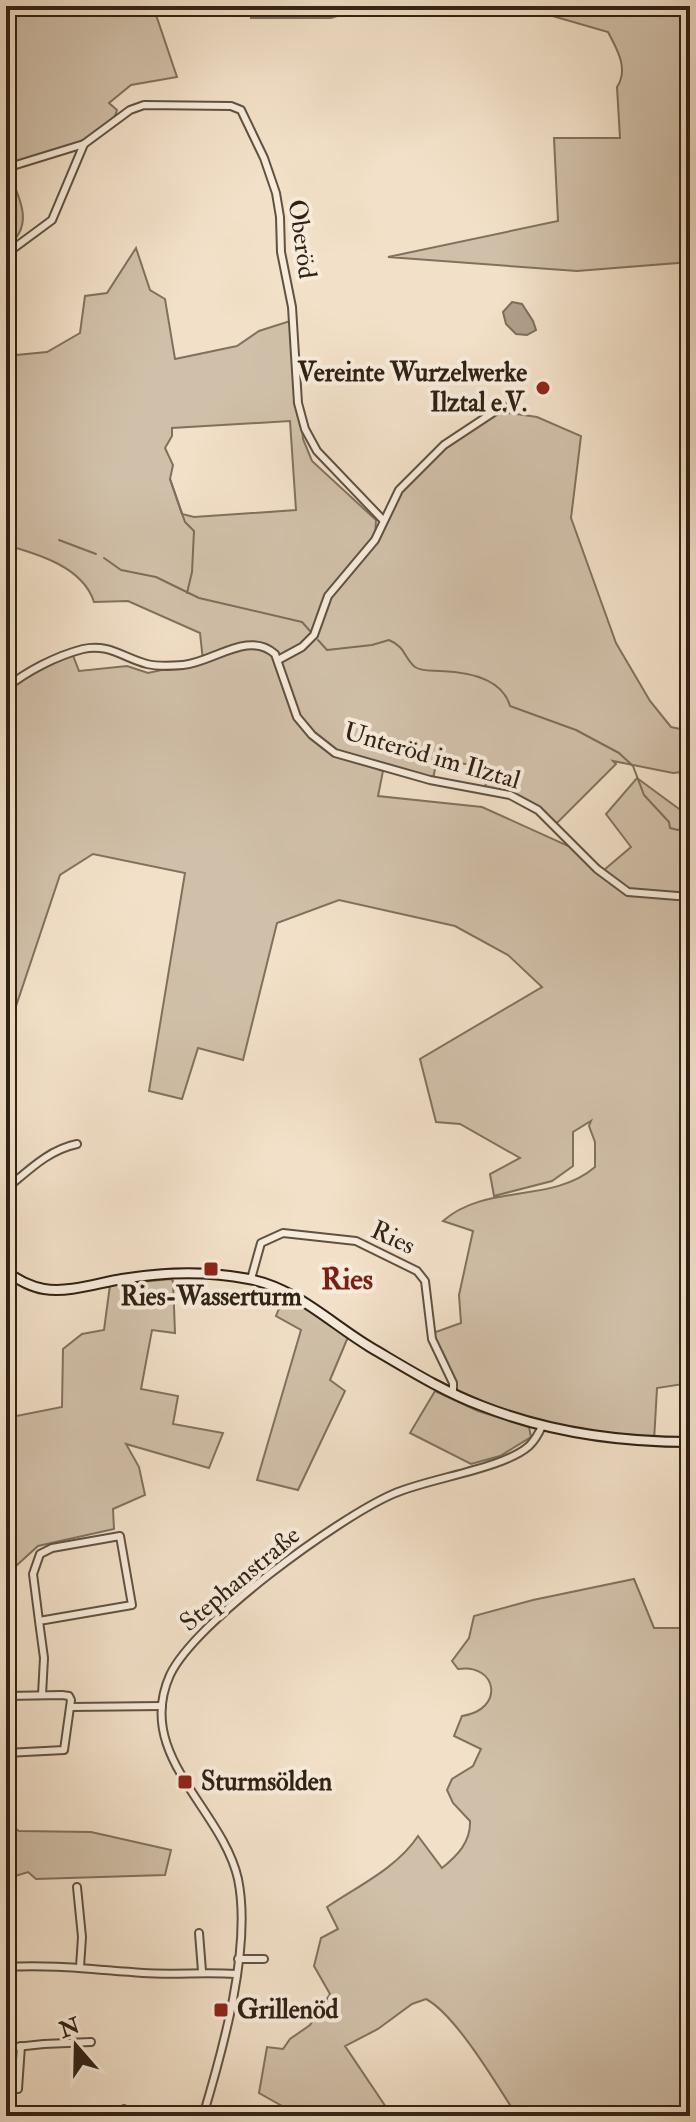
<svg xmlns="http://www.w3.org/2000/svg" width="696" height="2122" viewBox="0 0 696 2122" font-family="'IM FELL Double Pica',serif">
  <style>
    .green { fill: #d1c0a9; stroke: #80715e; stroke-width: 2; fill-rule: evenodd }
    .water { fill: #b09f8b; stroke: #7d6d5b; stroke-width: 2 }
    .lines { fill: none; stroke-linecap: round; stroke-linejoin: round }
    .stream { stroke: #7d6d5b; stroke-width: 2 }
    .street-casing { stroke: #605241; stroke-width: 10 }
    .secondary-casing { stroke: #302214; stroke-width: 12 }
    .street { stroke: #f7ebdb; stroke-width: 6 }
    .secondary { stroke: #f7ebdb; stroke-width: 8 }
    .poi-dot { fill: #8f2418; stroke: #f7ebdb; stroke-width: 3 }
    .labels { text-anchor: middle; dominant-baseline: central; stroke-width: 8; stroke-linejoin: round; paint-order: stroke }
    .street-label { font-size: 26px; fill: #302214; stroke: #f7ebdb }
    .poi-label { font-size: 26px; font-weight: bold; fill: #302214; stroke: #f7ebdb; text-anchor: start }
    .quarter-label { font-size: 30px; font-weight: bold; fill: #7a1f14; stroke: #f7ebdb }
  </style>
  <rect width="100%" height="100%" fill="#f2e0c8"/>
  <filter id="stains"><feTurbulence type="fractalNoise" baseFrequency=".0025" numOctaves="4"/><feColorMatrix values="0 0 0 0 .2 0 0 0 0 .09 0 0 0 0 .02 0 0 0 .5 -.17"/></filter>
  <radialGradient id="worn" r=".72"><stop offset=".6" stop-color="#630" stop-opacity="0"/><stop offset="1" stop-color="#630" stop-opacity=".3"/></radialGradient>
  <g class="green">
    <path d="M6 6H153L177 77 131 85 109 103 117 110 115 116 84 144 7 168C18 195 37 226 6 247Z"/>
    <polygon points="249,6 369,6 331,18 251,18"/>
    <path d="M518 6H690V262L577 271 388 257 558 221 554 138H620L617 87C629 69 617 49 608 32Z"/>
    <path d="M136 248 150 290 165 299 175 359 237 346 259 331 293 320 303 439 312 461 376 520 375 537 399 490 444 445 496 411 537 417 581 436 571 518 616 643 650 701 671 727 690 731V771L673 773 613 761 616 764 557 823 549 821 522 800 485 789 488 768 437 759 433 779 329 752 383 771 378 796 482 807 586 854 604 870 631 847 606 814 637 778 690 817V1383L657 1388 654 1441 562 1430 453 1394 454 1388 430 1334 461 1323 459 1295 473 1231 443 1221C486 1183 552 1204 595 1167V1142L589 1126 591 1121 573 1132V1166L552 1181 494 1196 490 1174 520 1158 460 1124 436 1122 420 1059 542 987 508 955 455 926 339 900 277 923 243 1060 198 1048 182 1099 149 1091 185 873 93 854 60 875 6 1036V688L72 653 79 671 127 666 148 673 203 661 200 633 128 601 94 602C83 567 38 554 6 545V356L47 352 80 333 85 296 107 293ZM290 421 296 510 194 517 182 514 170 479 173 465 165 448 172 436V428Z"/>
    <polygon points="171,1279 173,1281 175,1333 152,1330 141,1389 178,1396 173,1424 223,1433 209,1468 126,1444 139,1467 145,1495 113,1509 114,1529 38,1546 6,1575 6,1418 62,1407 63,1349 82,1334 104,1330 110,1285"/>
    <polygon points="284,1296 288,1296 348,1337 330,1380 345,1391 298,1490 257,1480 301,1330 276,1316"/>
    <polygon points="435,1391 478,1411 529,1427 531,1437 500,1456 471,1464 410,1433"/>
    <path d="M634 1579 654 1628H690V2116H517C497 2085 456 2015 426 1999L412 2004 378 2029 345 2046 392 2116H300L259 2093 267 2047 283 2049 290 2039 310 2025 330 1994 314 1966 321 1938 338 1929 327 1907C358 1886 397 1868 418 1836L442 1868C457 1856 471 1842 470 1821L453 1803 447 1790 452 1779 473 1766 481 1749 454 1736 462 1716C505 1710 498 1663 458 1669L452 1661 469 1638 474 1616 533 1600Z"/>
    <polygon points="6,1822 19,1831 91,1832 171,1850 165,1875 36,1879 28,1872 6,1879"/>
  </g>
  <polygon class="water" points="512,302 522,304 533,321 536,330 527,335 516,334 506,324 503,312"/>
  <g class="lines">
    <g class="stream">
      <polyline points="170,479 185,522 194,531 192,572 187,593"/>
      <polyline points="59,540 96,554"/>
      <polyline points="104,558 121,570 156,577 199,598 302,622 311,632"/>
      <path d="M318 640 327 650 372 645 389 640C406 647 404 658 415 667 422 672 433 670 441 671 467 672 502 678 510 706L576 730 619 753 633 766 644 795 669 822 670 828 678 830 690 826"/>
    </g>
    <defs>
      <g id="street">
        <polyline points="6,168 84,144 130,110 144,105 231,106 241,110 264,158 276,193 280,217 281,252 292,307 298,403 305,429 317,451 383,520"/>
        <polyline points="6,254 52,220 84,144"/>
        <polyline points="278,660 302,647 314,635 328,596 375,540 399,490 444,445 503,406"/>
        <path d="M6 688C27 671 56 656 83 649 108 643 124 658 147 664 159 667 171 666 183 665 214 662 248 630 275 654L297 717 312 735 335 753 430 780 510 795 538 810 597 869 628 892 690 897"/>
        <path d="M6 1189C28 1171 48 1150 77 1144"/>
        <polyline points="251,1279 261,1243 283,1233 356,1241 417,1271 425,1281 432,1339 453,1383 453,1394"/>
        <polyline points="39,1621 33,1574 40,1554 52,1548 120,1536 132,1605 39,1621 44,1658 42,1695"/>
        <polyline points="6,1696 62,1695 69,1696 71,1700 64,1750 6,1753"/>
        <polyline points="71,1707 162,1706"/>
        <polyline points="77,1887 82,1937 80,1967"/>
        <polyline points="199,1933 202,1971"/>
        <polyline points="238,1959 264,1959"/>
        <path d="M6 1967C52 1964 97 1970 143 1973 174 1975 205 1972 236 1974"/>
        <polyline points="6,2048 44,2044 91,2042"/>
        <polyline points="18,2089 21,2046"/>
        <polyline points="107,2116 124,2109"/>
        <path d="M203 2116C223 2049 252 1947 238 1879 222 1808 134 1755 170 1675 195 1622 338 1518 393 1494 429 1478 503 1469 529 1446 535 1440 539 1433 542 1426"/>
      </g>
      <path id="secondary" d="M6 1272C18 1279 30 1287 44 1289 69 1293 98 1283 122 1279 164 1272 208 1271 249 1279 296 1288 330 1323 370 1347 406 1368 442 1391 482 1406 548 1432 619 1442 690 1442"/>
    </defs>
    <use href="#street" class="street-casing"/>
    <use href="#secondary" class="secondary-casing"/>
    <use href="#street" class="street"/>
    <use href="#secondary" class="secondary"/>
  </g>
  <g class="poi-dot">
    <circle cx="543" cy="388" r="8"/>
    <rect x="203" y="1261" width="16" height="16" rx="4"/>
    <rect x="177" y="1774" width="16" height="16" rx="4"/>
    <rect x="213" y="2002" width="16" height="16" rx="4"/>
  </g>
  <g class="labels">
    <g class="street-label">
      <text transform="translate(302 239) rotate(82)">Oberöd</text>
      <text transform="translate(432 756) rotate(16)">Unteröd im Ilztal</text>
      <text transform="translate(393 1238) rotate(25)">Ries</text>
      <text transform="translate(240 1579) rotate(-40)">Stephanstraße</text>
    </g>
    <g class="poi-label">
      <text x="527" y="373" text-anchor="end">Vereinte Wurzelwerke<tspan x="527" dy="30">Ilztal e.V.</tspan></text>
      <text x="211" y="1297" text-anchor="middle">Ries-Wasserturm</text>
      <text x="201" y="1782">Sturmsölden</text>
      <text x="237" y="2010">Grillenöd</text>
    </g>
    <g class="quarter-label">
      <text x="347" y="1279">Ries</text>
    </g>
  </g>
  <rect width="696" height="2122" fill="none" stroke="#f2e0c8" stroke-width="32"/>
  <rect x="8" y="8" width="680" height="2106" fill="none" stroke="#302214" stroke-width="4"/>
  <rect x="16" y="16" width="664" height="2090" fill="none" stroke="#302214" stroke-width="2"/>
  <g transform="translate(76 2046) rotate(340)" stroke="#f7ebdb" stroke-width="6" paint-order="stroke">
  <path d="M0-6L14 30L0 20L-14 30Z" fill="#302214"/>
  <text y="-12" font-size="22" font-weight="bold" text-anchor="middle" fill="#302214">N</text>
  </g>
  <rect width="100%" height="100%" filter="url(#stains)"/>
  <rect width="100%" height="100%" fill="url(#worn)"/>
</svg>
